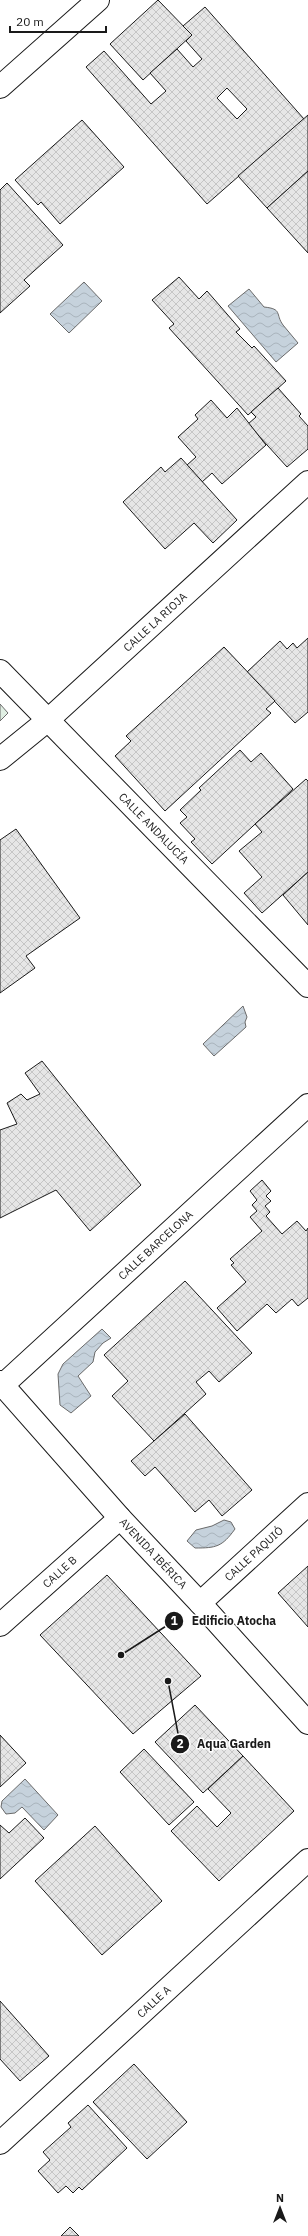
<svg xmlns="http://www.w3.org/2000/svg" width="308" height="2236" viewBox="0 0 308 2236" font-family="'IBM Plex Sans',sans-serif">
  <style>
    .park { fill: url(#park-tufts); stroke: #6a6a6a }
    .water { fill: url(#water-waves); stroke: #6a6a6a }
    .building { fill: url(#building-cross-hatch); stroke: #1a1a1a; fill-rule: evenodd }
    .lines { fill: none; stroke-linecap: round; stroke-linejoin: round }
    .minor-casing { stroke: #1a1a1a; stroke-width: 24 }
    .tertiary-casing { stroke: #1a1a1a; stroke-width: 24 }
    .minor { stroke: #fff; stroke-width: 22 }
    .tertiary { stroke: #fff; stroke-width: 22 }
    .labels { text-anchor: middle; dominant-baseline: central; stroke-width: 3; stroke-linejoin: round; paint-order: stroke }
    .street-label { font-size: 11px; fill: #1a1a1a; stroke: #fff }
    .leader { fill: none; stroke: #1a1a1a; stroke-width: 1.5 }
    .callout-dot { fill: #1a1a1a; stroke: #fff; stroke-width: 1.5 }
    .mark-label { font-size: 12px; text-anchor: middle; font-weight: bold; fill: #fff }
    .callout-label { font-size: 12px; text-anchor: middle; font-weight: bold; fill: #1a1a1a; stroke: #fff; stroke-width: 3; stroke-linejoin: round; paint-order: stroke }
  </style>
  <defs>
    <pattern id="park-tufts" width="24" height="20" patternUnits="userSpaceOnUse"><rect width="24" height="20" fill="#e0efe3"/><path d="M3 7l-1-3M5 7V3M7 7l1-3M15 17l-1-3M17 17v-4M19 17l1-3" fill="none" stroke="#c0ccc2"/></pattern>
    <pattern id="water-waves" width="16" height="10" patternUnits="userSpaceOnUse"><rect width="16" height="10" fill="#c6d2dc"/><path d="M0 5q4-4 8 0t8 0" fill="none" stroke="#aab4bc"/></pattern>
    <pattern id="building-cross-hatch" width="8" height="8" patternUnits="userSpaceOnUse"><rect width="8" height="8" fill="#e6e6e6"/><path d="M0 0l8 8M0 8l8-8" fill="none" stroke="#c5c5c5"/></pattern>
  </defs>
  <rect width="100%" height="100%" fill="#fff"/>
  <polygon class="park" points="0,704 8,713 0,721"/>
  <g class="water">
    <polygon points="84,282 102,301 69,333 50,314"/>
    <path d="M249 289 264 307C283 309 275 314 283 325 288 331 293 337 298 343L276 362 228 306Z"/>
    <polygon points="243,1006 247,1017 245,1022 246,1027 214,1056 203,1044"/>
    <polygon points="102,1329 111,1338 103,1343 95,1352 93,1362 78,1376 91,1396 71,1413 60,1405 58,1374 63,1364"/>
    <path d="M224 1520 231 1522 235 1529C222 1547 216 1548 195 1548L187 1541 196 1530 212 1526Z"/>
    <polygon points="25,1779 58,1815 44,1830 22,1807 15,1813 6,1814 1,1807 2,1801"/>
  </g>
  <g class="building">
    <polygon points="158,0 192,35 143,80 110,44"/>
    <path d="M205 7 304 119 207 204 86 67 104 51 151 104 166 91 150 73 177 49 193 67 202 59 186 41 192 35 183 26ZM227 88 247 109 237 119 217 98Z"/>
    <polygon points="308,115 308,171 267,208 238,176"/>
    <polygon points="82,120 124,167 60,224 41,202 38,205 15,180"/>
    <polygon points="308,171 308,253 267,208"/>
    <polygon points="7,183 63,245 24,280 30,286 0,313 0,190"/>
    <polygon points="179,277 199,299 207,291 240,329 236,332 252,348 254,346 286,381 248,415 169,328 174,324 152,300"/>
    <polygon points="278,388 301,414 299,416 308,426 308,449 287,467 248,424 256,417 251,412"/>
    <polygon points="211,400 227,418 237,408 266,445 222,484 212,473 202,482 187,465 196,457 178,437 198,419 195,415"/>
    <polygon points="181,458 237,520 213,543 194,523 165,549 123,502 161,467 165,472"/>
    <polygon points="308,638 308,712 295,723 247,672 280,641 287,649 293,643 297,648"/>
    <polygon points="224,647 275,701 266,709 271,713 165,811 115,756 131,741 126,736"/>
    <polygon points="240,750 251,762 261,753 293,789 212,864 191,842 195,839 180,823 187,817 180,810 201,790 199,788"/>
    <polygon points="306,779 308,781 308,872 262,913 244,893 262,877 239,851 262,832 255,824"/>
    <polygon points="16,829 80,918 26,956 35,968 0,993 0,840"/>
    <polygon points="308,872 308,925 283,895"/>
    <polygon points="42,1061 141,1185 90,1231 56,1190 0,1218 0,1130 17,1124 7,1103 21,1094 27,1100 40,1094 25,1073"/>
    <polygon points="262,1180 271,1191 266,1196 271,1201 265,1206 270,1212 266,1216 282,1234 297,1221 306,1231 308,1228 308,1298 298,1306 292,1299 276,1313 267,1304 237,1331 217,1308 246,1282 231,1265 234,1263 230,1259 262,1231 250,1217 257,1211 252,1205 257,1200 250,1191"/>
    <polygon points="185,1281 252,1353 219,1382 209,1371 196,1382 206,1394 154,1441 112,1396 128,1381 104,1355"/>
    <polygon points="185,1414 252,1490 222,1516 209,1500 195,1512 155,1467 145,1476 131,1461"/>
    <polygon points="308,1566 308,1627 278,1593"/>
    <polygon points="107,1575 201,1676 133,1734 40,1635"/>
    <polygon points="195,1705 243,1756 203,1793 155,1742"/>
    <polygon points="0,1735 26,1763 0,1787"/>
    <polygon points="144,1749 194,1802 169,1825 120,1772"/>
    <polygon points="243,1756 294,1811 219,1881 171,1831 197,1806 217,1827 231,1813 208,1789"/>
    <polygon points="25,1818 44,1838 0,1879 0,1825 9,1833"/>
    <polygon points="95,1826 162,1901 102,1955 35,1881"/>
    <polygon points="0,2001 49,2056 20,2081 0,2059"/>
    <polygon points="134,2064 187,2122 147,2159 93,2102"/>
    <polygon points="88,2105 127,2148 82,2190 79,2187 73,2193 66,2186 58,2193 38,2171 50,2160 43,2152 71,2127 68,2123"/>
    <polygon points="70,2227 79,2236 61,2236"/>
  </g>
  <g class="lines">
    <defs>
      <g id="minor">
        <polyline points="0,87 98,0"/>
        <path id="s1" d="M0 671 308 986"/>
        <path id="s2" d="M0 759 48 720 308 482"/>
        <path id="s3" d="M3 1385 308 1105"/>
        <path id="s4" d="M200 1603 308 1504"/>
        <path id="s5" d="M0 1625 120 1518"/>
        <path id="s6" d="M0 2143 308 1860"/>
      </g>
      <g id="tertiary">
        <path id="s7" d="M0 1382 120 1518 200 1603 308 1723"/>
      </g>
    </defs>
    <use href="#minor" class="minor-casing"/>
    <use href="#tertiary" class="tertiary-casing"/>
    <use href="#minor" class="minor"/>
    <use href="#tertiary" class="tertiary"/>
  </g>
  <g class="labels">
    <g class="street-label">
      <text stroke="none"><textPath href="#s2" startOffset="207">CALLE LA RIOJA</textPath></text>
      <text stroke="none"><textPath href="#s1" startOffset="220">CALLE ANDALUCÍA</textPath></text>
      <text stroke="none"><textPath href="#s3" startOffset="207">CALLE BARCELONA</textPath></text>
      <text stroke="none"><textPath href="#s7" startOffset="230">AVENIDA IBÉRICA</textPath></text>
      <text stroke="none"><textPath href="#s4" startOffset="73">CALLE PAQUIÓ</textPath></text>
      <text stroke="none"><textPath href="#s5" startOffset="80">CALLE B</textPath></text>
      <text stroke="none"><textPath href="#s6" startOffset="209">CALLE A</textPath></text>
    </g>
  </g>
  <path class="leader" d="M121 1655L174 1621M168 1681L180 1744"/>
  <g class="callout-dot">
    <circle cx="121" cy="1655" r="4"/>
    <circle cx="168" cy="1681" r="4"/>
    <circle cx="174" cy="1621" r="10"/>
    <circle cx="180" cy="1744" r="10"/>
  </g>
  <g class="mark-label">
    <text x="174" y="1625">1</text>
    <text x="180" y="1748">2</text>
  </g>
  <g class="callout-label">
    <text x="234" y="1625">Edificio Atocha</text>
    <text x="234" y="1748">Aqua Garden</text>
  </g>
  <g transform="translate(280 2208)" stroke="#ffffff" stroke-width="3" paint-order="stroke">
  <path d="M0-3L7 15L0 10L-7 15Z" fill="#1a1a1a"/>
  <text y="-6" font-size="11" font-weight="bold" text-anchor="middle" fill="#1a1a1a">N</text>
  </g>
  <path d="M10 26v6h96v-6" fill="none" stroke="#1a1a1a" stroke-width="2"/>
  <text x="16" y="26" font-size="12" fill="#1a1a1a" stroke="#ffffff" stroke-width="3" paint-order="stroke">20 m</text>
</svg>
